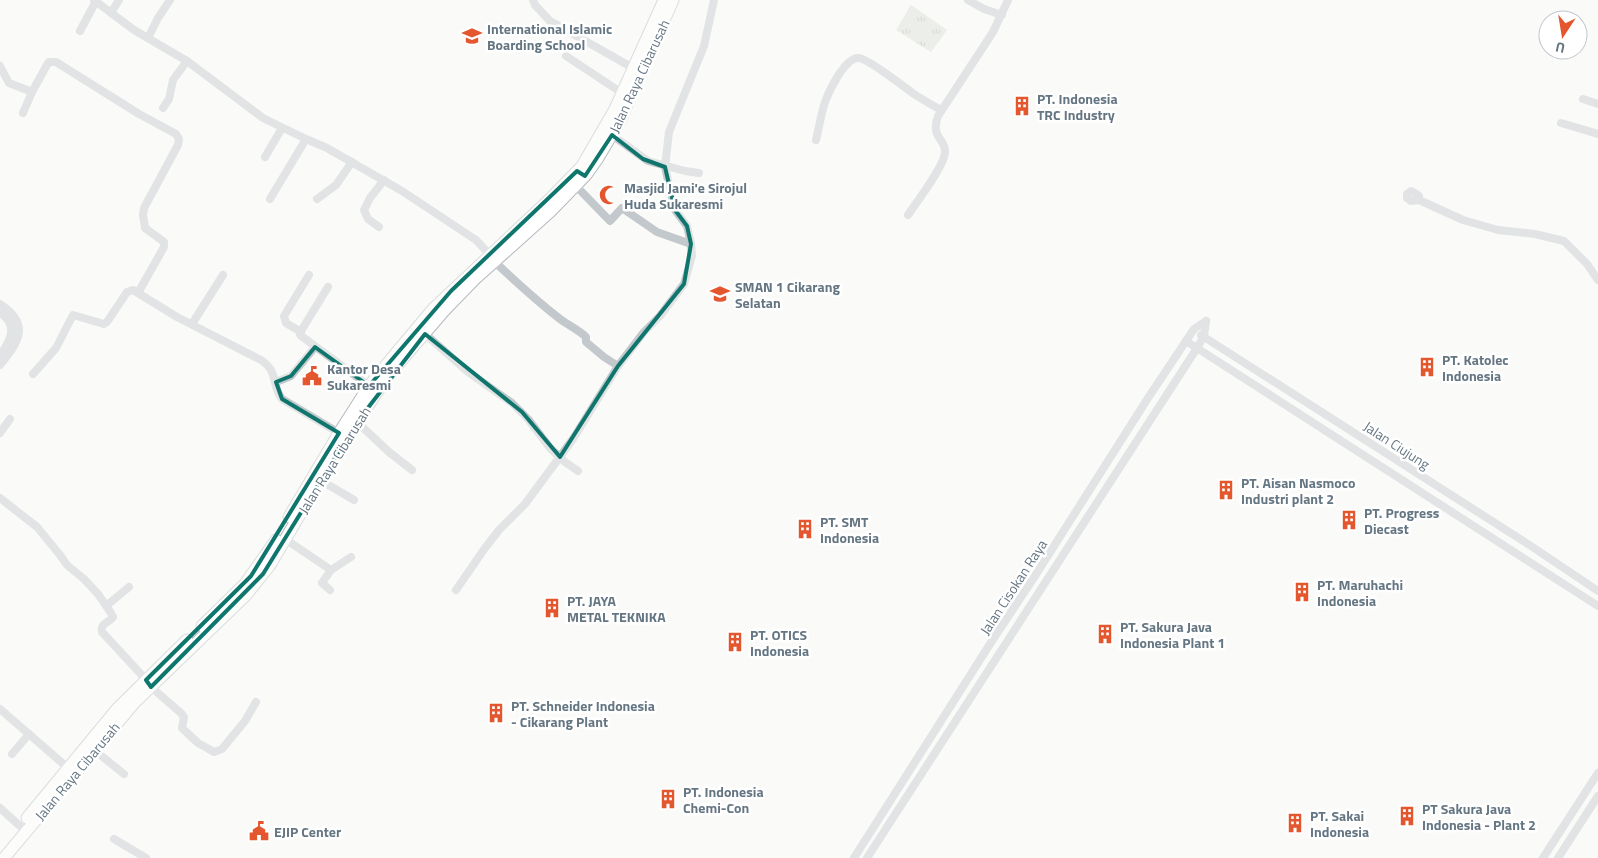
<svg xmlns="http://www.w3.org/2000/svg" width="1598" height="858" viewBox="0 0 1598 858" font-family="'Titillium Web',sans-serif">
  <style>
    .park { fill: url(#park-tufts) }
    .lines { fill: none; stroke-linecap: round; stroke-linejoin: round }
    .secondary-casing { stroke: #b3babf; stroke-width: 13 }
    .street { stroke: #c3c8cc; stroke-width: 8 }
    .secondary { stroke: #fff; stroke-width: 11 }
    .marked { fill: none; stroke: #0f766e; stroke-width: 4; stroke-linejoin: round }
    .labels { text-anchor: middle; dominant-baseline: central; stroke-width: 5; stroke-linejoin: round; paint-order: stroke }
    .poi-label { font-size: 14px; font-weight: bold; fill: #657683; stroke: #fff; text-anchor: start }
    .street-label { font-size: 14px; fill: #657683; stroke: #fff }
  </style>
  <defs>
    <pattern id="park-tufts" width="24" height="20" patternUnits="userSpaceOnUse" patternTransform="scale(1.25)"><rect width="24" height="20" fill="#dadfd7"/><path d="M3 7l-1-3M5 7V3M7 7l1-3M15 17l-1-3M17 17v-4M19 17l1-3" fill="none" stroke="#b4b9b4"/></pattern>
  </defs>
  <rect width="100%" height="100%" fill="#fafaf8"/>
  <polygon class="park" points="911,5 947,30 931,52 896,30"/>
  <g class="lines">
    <defs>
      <g id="secondary">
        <polyline points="289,517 339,433 369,386 397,352 433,309 550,199 582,166 615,109 664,0"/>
        <polyline points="202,626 245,584 276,540"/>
        <polyline points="27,818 117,709 187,640"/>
        <polyline points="4,858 135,702 246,595 270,565 338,450 388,376 444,311 475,279 550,212 586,175 598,158 620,121 673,0"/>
      </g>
    </defs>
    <use href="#secondary" class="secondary-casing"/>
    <g class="street">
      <polyline points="94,0 134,30 187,61 263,118 306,139 327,148 402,191 476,240 489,254"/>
      <polyline points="533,0 535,5 550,21 633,68"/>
      <polyline points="968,0 984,9 1002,15"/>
      <polyline points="111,13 119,0"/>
      <polyline points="80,31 96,1"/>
      <polyline points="148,38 158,18 170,0"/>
      <polyline points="566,56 622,93"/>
      <polyline points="0,66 9,83 32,92"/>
      <polyline points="1583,99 1598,104"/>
      <polyline points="163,108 169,99 173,80 187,61"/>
      <polyline points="23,113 32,92 48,63 49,62 56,62 139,114 176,134 179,139 178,145 144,208 143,215 145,228 164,242 164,247 138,293"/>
      <polyline points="1561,123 1598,134"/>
      <polyline points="612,135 648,161 685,171 699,173"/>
      <path d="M816 140C819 128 821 114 825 102 829 91 845 57 859 58 869 59 904 87 914 94 923 100 932 105 941 110"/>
      <polyline points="265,157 282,128"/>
      <polyline points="576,186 610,221 622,208 657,232 691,244"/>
      <polyline points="270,199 306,139"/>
      <polyline points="317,199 336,185 352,162"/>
      <polyline points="1419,200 1419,196 1415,193 1411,191 1407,194 1407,198 1411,201 1419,200 1463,220 1498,230 1535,234 1564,241 1587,264 1598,280"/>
      <path d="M908 215C916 203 945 165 945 152 946 139 930 138 938 116L993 32 1008 0"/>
      <polyline points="379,227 368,219 364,210 370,198 384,180"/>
      <path d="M495 262C516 282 537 301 560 319 568 325 579 330 586 337V342L604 357 618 366"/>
      <polyline points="328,287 301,331 300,335 369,386"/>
      <path d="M0 304C31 324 19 342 0 365"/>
      <path d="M0 313C19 324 10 342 0 355"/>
      <polyline points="192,324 223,275"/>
      <polyline points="301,332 286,323 284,316 309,275"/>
      <polyline points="424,333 468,372 512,403 528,419 550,448 565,462 578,471"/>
      <polyline points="1201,335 1531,546 1598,591"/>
      <polyline points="1186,341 1598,606"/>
      <path d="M33 374 56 348 73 315 104 324 107 322 127 292 133 290 177 317 261 360C279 372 271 385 282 399L339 433"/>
      <polyline points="276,382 291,376 315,347"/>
      <polyline points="357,422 389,452 412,470"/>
      <polyline points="0,433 10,419"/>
      <polyline points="320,480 354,500"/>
      <path d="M0 498 37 527 60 555 67 565 84 579 98 594 111 613 113 617C109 623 100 623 102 632L139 672 151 687 181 713 184 717 182 728 198 743 214 752 222 749 245 721 256 702"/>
      <polyline points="285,539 331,570 322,583 330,590"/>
      <polyline points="331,570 351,557"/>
      <polyline points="456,590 485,548 499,530 525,504 573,439 618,366 644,332 660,316 684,284 692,256 691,244 687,226 675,210 669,185 665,167 669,132 704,46 714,0"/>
      <polyline points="106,606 129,587"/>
      <polyline points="0,709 68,768"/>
      <polyline points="94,750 124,774"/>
      <polyline points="12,754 29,734"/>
      <polyline points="0,808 20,826"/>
      <polyline points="114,839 146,858"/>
      <polyline points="854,858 990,644 1035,576 1148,398 1194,329 1206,321"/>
      <polyline points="867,858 1197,348 1204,336 1206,321"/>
      <polyline points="1543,858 1598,773"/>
      <polyline points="1558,858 1598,796"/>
    </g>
    <use href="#secondary" class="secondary"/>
  </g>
  <path d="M0 0H1598V858H0ZM612 135 643 159 665 167 675 210 687 226 691 244 684 284 618 366 560 457 522 412 425 334 357 422 263 574 151 687 146 680 251 576 339 433 282 399 276 382 291 376 315 347 369 386 451 291 577 171 585 176Z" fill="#fafaf8" fill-opacity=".55" fill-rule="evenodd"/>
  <path class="marked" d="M612 135 643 159 665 167 675 210 687 226 691 244 684 284 618 366 560 457 522 412 425 334 357 422 263 574 151 687 146 680 251 576 339 433 282 399 276 382 291 376 315 347 369 386 451 291 577 171 585 176Z"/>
  <defs>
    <symbol id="school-bare" viewBox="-9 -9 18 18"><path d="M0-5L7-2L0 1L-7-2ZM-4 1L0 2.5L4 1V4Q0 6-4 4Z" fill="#e4572e" stroke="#fff" stroke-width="2.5" paint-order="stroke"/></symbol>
    <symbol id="building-bare" viewBox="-9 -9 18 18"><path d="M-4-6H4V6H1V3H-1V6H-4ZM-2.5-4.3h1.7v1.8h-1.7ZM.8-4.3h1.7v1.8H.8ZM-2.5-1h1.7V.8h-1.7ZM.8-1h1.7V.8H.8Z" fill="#e4572e" stroke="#fff" stroke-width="2.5" paint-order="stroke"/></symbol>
    <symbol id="mosque-bare" viewBox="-9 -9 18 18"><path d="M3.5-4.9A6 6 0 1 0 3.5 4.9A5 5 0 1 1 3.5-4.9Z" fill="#e4572e" stroke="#fff" stroke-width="2.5" paint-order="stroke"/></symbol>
    <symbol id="civic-bare" viewBox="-9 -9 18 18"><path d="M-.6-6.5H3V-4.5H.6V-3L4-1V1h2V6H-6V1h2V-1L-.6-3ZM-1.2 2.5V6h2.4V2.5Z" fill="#e4572e" stroke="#fff" stroke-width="2.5" paint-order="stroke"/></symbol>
  </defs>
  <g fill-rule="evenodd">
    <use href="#school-bare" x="458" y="22" width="28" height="28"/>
    <use href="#building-bare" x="1008" y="92" width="28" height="28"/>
    <use href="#mosque-bare" x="595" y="181" width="28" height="28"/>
    <use href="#school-bare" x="706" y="280" width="28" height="28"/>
    <use href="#building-bare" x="1413" y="353" width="28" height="28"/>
    <use href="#civic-bare" x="298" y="362" width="28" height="28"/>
    <use href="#building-bare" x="1212" y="476" width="28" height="28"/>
    <use href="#building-bare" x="1335" y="506" width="28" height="28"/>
    <use href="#building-bare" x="791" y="515" width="28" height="28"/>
    <use href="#building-bare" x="1288" y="578" width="28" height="28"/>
    <use href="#building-bare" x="538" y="594" width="28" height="28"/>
    <use href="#building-bare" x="1091" y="620" width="28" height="28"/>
    <use href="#building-bare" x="721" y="628" width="28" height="28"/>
    <use href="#building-bare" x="482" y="699" width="28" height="28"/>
    <use href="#building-bare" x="654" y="785" width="28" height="28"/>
    <use href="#building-bare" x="1393" y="802" width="28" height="28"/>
    <use href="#building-bare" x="1281" y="809" width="28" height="28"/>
    <use href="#civic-bare" x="245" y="817" width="28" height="28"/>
  </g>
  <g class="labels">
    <g class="poi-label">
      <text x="487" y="28">International Islamic<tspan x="487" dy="16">Boarding School</tspan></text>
      <text x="1037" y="98">PT. Indonesia<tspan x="1037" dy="16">TRC Industry</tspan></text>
      <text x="624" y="187">Masjid Jami'e Sirojul<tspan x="624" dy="16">Huda Sukaresmi</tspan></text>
      <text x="735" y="286">SMAN 1 Cikarang<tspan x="735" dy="16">Selatan</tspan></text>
      <text x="1442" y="359">PT. Katolec<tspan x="1442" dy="16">Indonesia</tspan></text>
      <text x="327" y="368">Kantor Desa<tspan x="327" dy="16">Sukaresmi</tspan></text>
      <text x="1241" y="482">PT. Aisan Nasmoco<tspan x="1241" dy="16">Industri plant 2</tspan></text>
      <text x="1364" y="512">PT. Progress<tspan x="1364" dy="16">Diecast</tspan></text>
      <text x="820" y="521">PT. SMT<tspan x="820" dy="16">Indonesia</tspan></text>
      <text x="1317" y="584">PT. Maruhachi<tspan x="1317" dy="16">Indonesia</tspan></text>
      <text x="567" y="600">PT. JAYA<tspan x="567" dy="16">METAL TEKNIKA</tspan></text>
      <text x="1120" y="626">PT. Sakura Java<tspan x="1120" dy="16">Indonesia Plant 1</tspan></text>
      <text x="750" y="634">PT. OTICS<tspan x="750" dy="16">Indonesia</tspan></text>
      <text x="511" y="705">PT. Schneider Indonesia<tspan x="511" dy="16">- Cikarang Plant</tspan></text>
      <text x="683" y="791">PT. Indonesia<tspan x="683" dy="16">Chemi-Con</tspan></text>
      <text x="1422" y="808">PT Sakura Java<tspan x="1422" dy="16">Indonesia - Plant 2</tspan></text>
      <text x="1310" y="815">PT. Sakai<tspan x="1310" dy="16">Indonesia</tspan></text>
      <text x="274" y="831">EJIP Center</text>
    </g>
    <g class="street-label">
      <text transform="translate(639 76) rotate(-65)">Jalan Raya Cibarusah</text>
      <text transform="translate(1397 445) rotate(33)">Jalan Ciujung</text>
      <text transform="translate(334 460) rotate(-58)">Jalan Raya Cibarusah</text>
      <text transform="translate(1013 587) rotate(-57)">Jalan Cisokan Raya</text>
      <text transform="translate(77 771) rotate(-50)">Jalan Raya Cibarusah</text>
    </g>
  </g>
  <g transform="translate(1563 35) rotate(192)"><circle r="24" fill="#ffffff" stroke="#c1c8cd"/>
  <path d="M0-4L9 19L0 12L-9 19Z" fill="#e4572e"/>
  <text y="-8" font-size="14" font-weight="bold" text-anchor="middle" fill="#657683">U</text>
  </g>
</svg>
